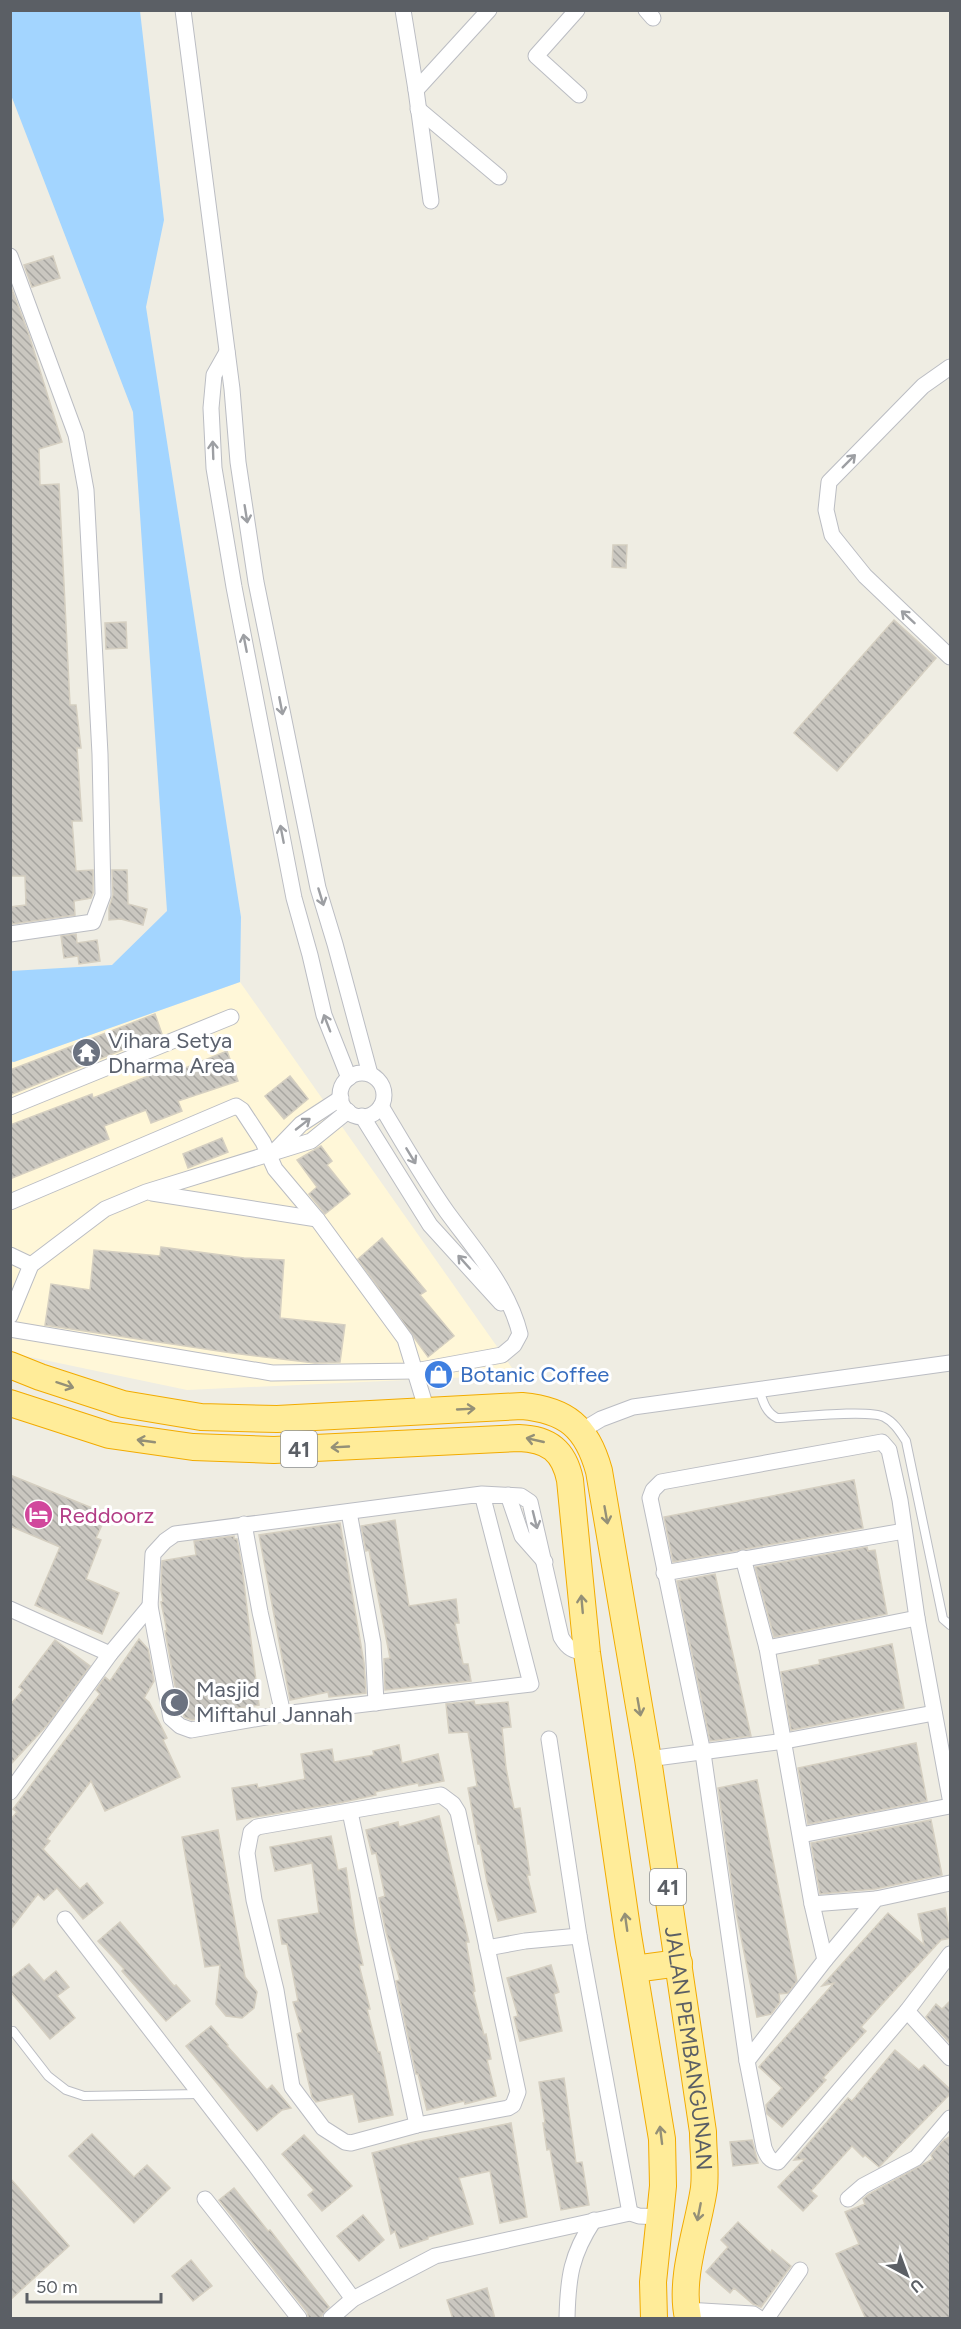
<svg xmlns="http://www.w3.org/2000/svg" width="961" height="2329" viewBox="0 0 961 2329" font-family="Figtree,sans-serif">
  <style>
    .commercial { fill: #fff7d8 }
    .water { fill: #a3d5ff }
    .building { fill: url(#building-back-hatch); stroke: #d5cfc1; stroke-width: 1.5 }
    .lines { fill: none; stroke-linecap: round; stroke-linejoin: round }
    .service-casing { stroke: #bbbdc3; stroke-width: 10 }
    .minor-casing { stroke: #bbbdc3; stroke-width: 17 }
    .trunk-casing { stroke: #f2ab00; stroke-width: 28 }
    .service { stroke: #fff; stroke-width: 8 }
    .minor { stroke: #fff; stroke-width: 15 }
    .trunk { stroke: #ffec99; stroke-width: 26 }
    .oneway { stroke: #9d9fa3 }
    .oneway2 { stroke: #949077 }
    .labels { text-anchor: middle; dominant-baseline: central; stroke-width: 6; stroke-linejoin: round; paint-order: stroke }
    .shield { fill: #fff; stroke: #8c8f93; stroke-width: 1.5 }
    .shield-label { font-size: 21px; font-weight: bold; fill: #5b5f65 }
    .worship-label { font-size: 22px; fill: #5b616d; stroke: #fff; text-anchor: start }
    .shop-label { font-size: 22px; fill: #366cbe; stroke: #fff; text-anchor: start }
    .hotel-label { font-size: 22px; fill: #b23c85; stroke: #fff; text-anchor: start }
    .street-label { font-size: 22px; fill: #5b5f65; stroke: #fff }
  </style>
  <defs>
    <pattern id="building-back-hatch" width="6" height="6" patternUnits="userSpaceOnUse" patternTransform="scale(1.5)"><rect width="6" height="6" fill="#cac7c0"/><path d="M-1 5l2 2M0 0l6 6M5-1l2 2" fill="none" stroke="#a7a5a0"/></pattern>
  </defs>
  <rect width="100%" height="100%" fill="#efede3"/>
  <polygon class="commercial" points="240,982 517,1375 187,1390 11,1353 11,1063"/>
  <polygon class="water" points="11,10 140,11 164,220 146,307 241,917 240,982 14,1062 10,1061 11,971 112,965 167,911 133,412 11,95"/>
  <g class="building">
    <polygon points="53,256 60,278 32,287 24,265"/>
    <polygon points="11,287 29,335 62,442 39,449 40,485 59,484 70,705 76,705 81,748 77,748 82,821 72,821 76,871 93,870 93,893 91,898 74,901 75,915 12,924 10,907 26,905 25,876 10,876"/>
    <polygon points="613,545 627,545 626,568 612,567"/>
    <polygon points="894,620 936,658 837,771 794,733"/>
    <polygon points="126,622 127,648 106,649 105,623"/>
    <polygon points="112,870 127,870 128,904 147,909 143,925 121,919 109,920 109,908 113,895"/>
    <polygon points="76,934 77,943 97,940 100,961 79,964 78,956 64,958 61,936"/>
    <polygon points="155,1014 162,1034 10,1095 10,1070"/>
    <polygon points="227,1051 238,1081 178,1101 182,1111 151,1123 146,1110 104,1126 109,1139 10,1179 10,1125 92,1094 93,1098 166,1069 168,1075"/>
    <polygon points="290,1076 308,1099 284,1119 265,1096"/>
    <polygon points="222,1138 228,1152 188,1168 183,1154"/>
    <polygon points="321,1146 332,1161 327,1165 350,1194 325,1214 309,1194 317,1187 297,1160"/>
    <polygon points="382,1238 426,1291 420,1295 454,1336 428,1357 358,1259"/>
    <polygon points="161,1247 244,1258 284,1260 280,1318 345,1325 340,1362 315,1363 232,1353 45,1325 51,1284 90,1290 94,1250 160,1256"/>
    <polygon points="10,1475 107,1514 96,1538 101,1540 86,1579 119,1593 102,1634 35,1605 60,1547 10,1526"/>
    <polygon points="854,1480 863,1528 673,1562 664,1517"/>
    <polygon points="395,1520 409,1606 456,1599 459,1623 455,1623 463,1664 468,1664 471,1681 385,1690 384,1659 390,1658 369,1550 366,1551 361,1526"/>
    <polygon points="340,1523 364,1663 366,1693 329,1697 328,1692 290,1700 259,1535"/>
    <polygon points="234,1536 234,1539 237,1539 242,1568 259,1705 211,1712 212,1716 192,1720 184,1717 179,1691 176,1691 165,1631 167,1631 161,1602 163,1601 161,1590 162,1561 196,1555 194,1541"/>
    <polygon points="867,1547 868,1551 875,1550 887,1614 774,1637 755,1567"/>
    <polygon points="715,1574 751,1736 710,1741 677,1581"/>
    <polygon points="139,1639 148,1649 154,1681 144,1698 149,1702 167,1738 163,1740 180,1777 105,1811 91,1781 47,1839 50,1841 43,1849 80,1889 87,1883 103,1903 83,1919 57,1888 44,1900 38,1894 10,1930 10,1820 17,1812 13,1809 100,1694 96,1690 105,1677 110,1681"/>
    <polygon points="55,1640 90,1666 48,1724 10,1765 10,1705 23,1690 19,1687"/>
    <polygon points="892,1644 904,1708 791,1730 781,1672 820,1664 819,1660"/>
    <polygon points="474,1701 475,1705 508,1702 511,1727 502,1728 506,1768 514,1809 520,1808 530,1875 527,1875 536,1912 498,1921 487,1882 480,1844 478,1844 468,1788 477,1786 468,1732 449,1733 446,1704"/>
    <polygon points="916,1743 927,1801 808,1824 798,1768"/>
    <polygon points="399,1745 402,1763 438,1754 444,1781 419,1786 418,1783 375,1792 376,1795 339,1803 237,1820 232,1788 257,1784 258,1788 305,1779 301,1754 332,1749 334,1762 374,1755 373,1751"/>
    <polygon points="757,1780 797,1981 788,1993 779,1994 780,2002 771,2014 757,2017 735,1907 718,1788"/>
    <polygon points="439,1816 469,1942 466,1942 475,1991 473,1992 484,2035 486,2034 491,2059 487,2060 496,2096 465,2104 464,2101 427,2110 418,2074 416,2074 396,1981 400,1980 386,1932 379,1898 385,1896 376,1853 372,1854 366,1830 398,1822 399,1827"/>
    <polygon points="931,1820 942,1875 875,1889 820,1894 811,1843"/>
    <polygon points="218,1830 245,1977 257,1992 254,2008 242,2018 226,2016 216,2004 220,1965 205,1967 182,1837"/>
    <polygon points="331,1836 338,1870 346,1868 355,1930 363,1965 359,1965 370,2009 367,2009 378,2052 380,2052 393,2115 359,2122 353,2094 316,2102 312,2097 297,2034 302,2032 293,2002 298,2001 287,1944 282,1944 278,1920 319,1913 312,1863 275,1871 270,1847"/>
    <polygon points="945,1908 951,1938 941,1940 861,2027 866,2031 823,2078 826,2080 782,2127 767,2114 766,2105 782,2088 759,2067 834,1983 822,1986 888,1913 924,1945 918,1914"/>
    <polygon points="120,1922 174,1986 176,1985 190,2001 166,2021 122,1971 124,1969 98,1941"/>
    <polygon points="29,1964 44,1981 56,1971 69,1987 57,1996 75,2018 50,2039 10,1991 10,1979"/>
    <polygon points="551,1965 559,1992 554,1994 562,2031 520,2041 514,2017 518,2016 507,1978"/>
    <polygon points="951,2000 951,2044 926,2017 936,2004 942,2009"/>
    <polygon points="211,2026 228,2045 227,2046 267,2090 272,2085 291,2108 282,2110 257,2131 186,2046"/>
    <polygon points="895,2050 919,2070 924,2065 951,2090 951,2093 879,2167 865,2155 863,2157 852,2146 811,2191 817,2196 803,2211 778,2187 805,2159 794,2160 848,2098 852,2101"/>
    <polygon points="564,2078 576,2163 582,2162 589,2205 561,2210 550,2149 547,2150 543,2123 545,2123 539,2082"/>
    <polygon points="511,2123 527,2217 500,2223 490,2171 459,2178 473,2224 428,2237 428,2239 400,2248 395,2231 391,2234 372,2153 415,2142"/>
    <polygon points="92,2134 134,2177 147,2165 170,2188 134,2223 69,2156"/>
    <polygon points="304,2135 352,2186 322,2211 308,2195 314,2190 282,2154"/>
    <polygon points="951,2136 951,2319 866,2319 836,2254 859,2244 845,2212 865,2204 863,2199 869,2194 933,2159 931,2155 944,2140"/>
    <polygon points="752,2140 758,2163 733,2166 730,2142"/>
    <polygon points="10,2178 69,2246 10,2300"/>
    <polygon points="234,2188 268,2231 270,2230 329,2307 319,2319 309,2319 307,2312 219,2200"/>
    <polygon points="363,2215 384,2240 359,2261 337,2236"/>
    <polygon points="738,2222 771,2253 772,2250 791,2266 761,2307 753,2304 734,2288 730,2293 706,2272 728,2247 721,2240"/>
    <polygon points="191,2260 212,2286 193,2301 172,2276"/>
    <polygon points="487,2288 495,2319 453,2319 447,2300"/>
  </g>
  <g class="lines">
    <defs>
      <g id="service">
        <path d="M759 1389C763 1401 765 1412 777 1418 798 1417 869 1409 884 1417 894 1422 900 1432 906 1441L943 1619 950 1625"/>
        <polyline points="13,2031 48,2076 66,2090 84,2096 200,2094"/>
      </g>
      <g id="minor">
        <polyline points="183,10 232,389 238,462 256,582 318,888 335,944 370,1074"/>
        <polyline points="403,10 416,90 431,201"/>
        <polyline points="577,10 536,56 579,95"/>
        <polyline points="646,10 653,18"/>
        <polyline points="416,90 489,10"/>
        <polyline points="418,109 499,177"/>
        <polyline points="10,256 76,435 86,490 100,754 103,895 93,922 10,934"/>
        <polyline points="227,352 214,375 211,408 214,468 234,587 294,898 310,955 324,1015 349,1078"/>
        <polyline points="950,367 923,386 829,482 826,510 832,535 865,576 950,657"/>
        <circle cx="362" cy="1095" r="22"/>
        <polyline points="10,1107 231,1017"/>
        <polyline points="362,1116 430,1225 501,1303"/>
        <polyline points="274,1152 301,1124 341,1098"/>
        <polyline points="152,1193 317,1219"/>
        <polyline points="10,1202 236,1106 242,1110 263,1142 275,1169 317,1219 405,1339 427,1411"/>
        <polyline points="10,1255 31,1265"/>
        <polyline points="10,1316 31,1265 105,1209 146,1192 311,1141 348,1111"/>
        <path d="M10 1329 272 1373 415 1371 502 1355 514 1345 520 1334C509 1288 474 1249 447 1212 423 1178 402 1141 381 1106"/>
        <polyline points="581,1431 601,1419 633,1407 950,1363"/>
        <path d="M482 1494 531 1684 283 1714 191 1730 180 1726 171 1718 150 1606 153 1554 165 1541 175 1534 482 1494 521 1496 530 1502 561 1637C568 1649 573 1651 587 1653"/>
        <polyline points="508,1495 522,1536 545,1562"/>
        <polyline points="349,1512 373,1643 376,1703"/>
        <polyline points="244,1524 260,1612 283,1714"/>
        <polyline points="743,1558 767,1648 812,1904 825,1960"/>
        <polyline points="664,1573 904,1531"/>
        <polyline points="10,1609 110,1654"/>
        <polyline points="767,1648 917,1618"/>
        <polyline points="549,1739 579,1936 630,2213"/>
        <polyline points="648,1759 785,1741 934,1713"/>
        <polyline points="10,1792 110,1654 150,1606"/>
        <polygon points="441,1795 453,1804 458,1812 518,2092 513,2105 508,2108 417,2125 351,2143 345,2142 323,2128 292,2087 276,1990 254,1900 247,1853 251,1832 257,1827"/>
        <path d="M950 1798 917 1618 900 1500 889 1450 882 1442 661 1482 653 1490 650 1498 703 1753 747 2061 764 2148C767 2155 769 2161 778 2162L907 2011 950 1954"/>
        <polyline points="350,1812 417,2125"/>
        <polyline points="801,1835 950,1806"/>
        <polyline points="812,1904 876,1899"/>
        <polyline points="65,1919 255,2165 353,2299"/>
        <polyline points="487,1948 525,1941 579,1936"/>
        <polyline points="907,2011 950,2058"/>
        <polyline points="747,2061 825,1960 876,1899 950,1883"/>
        <polyline points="205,2199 299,2318"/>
        <polyline points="848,2199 863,2186 916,2158 950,2118"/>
        <polyline points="686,2310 753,2314 759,2318"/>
        <polyline points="331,2318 353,2299 435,2256 630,2213 639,2216 660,2217"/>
        <path d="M567 2318C568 2277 571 2255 594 2220"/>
        <polyline points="767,2318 800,2270"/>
      </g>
      <g id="trunk">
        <path id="s1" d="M10 1365 40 1377 123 1404 201 1417 277 1419 522 1406C566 1410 587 1427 599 1471L648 1759 703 2132C703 2150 706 2170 704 2188 698 2229 679 2278 688 2318"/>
        <path d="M10 1403 109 1435 193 1447 274 1450 519 1438C549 1439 564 1451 570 1480L587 1653 628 1935 662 2139 663 2186 653 2282 654 2318"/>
        <polyline points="634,1969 679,1963"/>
      </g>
    </defs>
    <use href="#service" class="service-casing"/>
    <use href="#minor" class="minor-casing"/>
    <use href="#trunk" class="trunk-casing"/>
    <use href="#service" class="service"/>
    <use href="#minor" class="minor"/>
    <use href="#trunk" class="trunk"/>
  </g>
  <defs><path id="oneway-shaft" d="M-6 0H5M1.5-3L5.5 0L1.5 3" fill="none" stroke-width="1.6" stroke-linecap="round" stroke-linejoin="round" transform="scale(1.5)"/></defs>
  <g class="oneway">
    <use href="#oneway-shaft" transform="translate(213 450) rotate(-92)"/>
    <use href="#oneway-shaft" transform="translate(849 461) rotate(-45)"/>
    <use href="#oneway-shaft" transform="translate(246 514) rotate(81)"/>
    <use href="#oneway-shaft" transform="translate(908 617) rotate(-137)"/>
    <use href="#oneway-shaft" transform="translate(245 643) rotate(-101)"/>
    <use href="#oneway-shaft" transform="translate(281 706) rotate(79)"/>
    <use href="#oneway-shaft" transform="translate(282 834) rotate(-101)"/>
    <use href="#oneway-shaft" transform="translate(321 897) rotate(73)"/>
    <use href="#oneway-shaft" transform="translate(327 1023) rotate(-111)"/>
    <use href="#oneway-shaft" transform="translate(303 1124) rotate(-38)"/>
    <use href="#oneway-shaft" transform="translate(411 1156) rotate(59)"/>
    <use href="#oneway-shaft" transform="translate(464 1262) rotate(-132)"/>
    <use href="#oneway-shaft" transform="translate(535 1520) rotate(76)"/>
  </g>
  <g class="oneway2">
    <use href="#oneway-shaft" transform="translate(65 1385) rotate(18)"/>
    <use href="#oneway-shaft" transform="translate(466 1409) rotate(-3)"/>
    <use href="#oneway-shaft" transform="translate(535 1440) rotate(-167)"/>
    <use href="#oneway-shaft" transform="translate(146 1441) rotate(-172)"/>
    <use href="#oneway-shaft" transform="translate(340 1447) rotate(177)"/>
    <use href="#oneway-shaft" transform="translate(606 1515) rotate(80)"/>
    <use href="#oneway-shaft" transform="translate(582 1604) rotate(-95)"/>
    <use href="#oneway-shaft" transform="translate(639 1707) rotate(80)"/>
    <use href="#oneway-shaft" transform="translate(626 1922) rotate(-98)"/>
    <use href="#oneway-shaft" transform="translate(661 2135) rotate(-97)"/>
    <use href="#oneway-shaft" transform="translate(699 2212) rotate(101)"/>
  </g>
  <defs>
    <symbol id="temple-disc" viewBox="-11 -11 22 22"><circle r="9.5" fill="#6b7280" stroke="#fff"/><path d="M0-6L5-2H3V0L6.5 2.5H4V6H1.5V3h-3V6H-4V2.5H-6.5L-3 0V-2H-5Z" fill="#fff"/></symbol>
    <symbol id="shop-disc" viewBox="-11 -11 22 22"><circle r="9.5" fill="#3f7fe0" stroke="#fff"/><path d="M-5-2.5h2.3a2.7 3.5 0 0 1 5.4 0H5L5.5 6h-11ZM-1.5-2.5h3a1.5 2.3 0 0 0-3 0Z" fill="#fff"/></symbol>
    <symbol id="hotel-disc" viewBox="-11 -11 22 22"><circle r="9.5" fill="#d1479c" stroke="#fff"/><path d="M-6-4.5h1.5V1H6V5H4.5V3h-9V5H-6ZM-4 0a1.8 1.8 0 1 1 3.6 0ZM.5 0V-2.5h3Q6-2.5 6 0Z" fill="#fff"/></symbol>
    <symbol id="mosque-disc" viewBox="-11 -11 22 22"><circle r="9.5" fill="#6b7280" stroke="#fff"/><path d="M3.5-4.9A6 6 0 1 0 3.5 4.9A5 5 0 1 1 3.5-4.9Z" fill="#fff"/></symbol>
  </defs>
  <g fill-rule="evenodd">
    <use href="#temple-disc" x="70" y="1036" width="33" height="33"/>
    <use href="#shop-disc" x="422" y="1358" width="33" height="33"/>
    <use href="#hotel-disc" x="22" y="1498" width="33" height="33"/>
    <use href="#mosque-disc" x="158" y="1686" width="33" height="33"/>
  </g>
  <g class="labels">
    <g class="shield">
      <rect x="281" y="1431" width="36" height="36" rx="4.5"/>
      <rect x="650" y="1869" width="36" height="36" rx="4.5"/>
    </g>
    <g class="shield-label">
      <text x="299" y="1449">41</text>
      <text x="668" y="1887">41</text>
    </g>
    <g class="worship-label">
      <text x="108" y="1040">Vihara Setya<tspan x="108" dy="25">Dharma Area</tspan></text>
      <text x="196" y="1689">Masjid<tspan x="196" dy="25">Miftahul Jannah</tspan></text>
    </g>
    <g class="shop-label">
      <text x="460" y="1374">Botanic Coffee</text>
    </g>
    <g class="hotel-label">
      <text x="59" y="1515">Reddoorz</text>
    </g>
    <g class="street-label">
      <text stroke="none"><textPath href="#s1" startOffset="1214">JALAN PEMBANGUNAN</textPath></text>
    </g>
  </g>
  <rect width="961" height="2329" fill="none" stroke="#5b5f65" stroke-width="24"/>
  <g transform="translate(907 2275) rotate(139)" stroke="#ffffff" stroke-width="4.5" paint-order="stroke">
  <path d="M0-4.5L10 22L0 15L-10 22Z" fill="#5b5f65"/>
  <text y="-9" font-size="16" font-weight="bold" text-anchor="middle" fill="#5b5f65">U</text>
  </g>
  <path d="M27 2293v9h134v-9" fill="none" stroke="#5b5f65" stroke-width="3"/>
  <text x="36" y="2293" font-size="18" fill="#5b5f65" stroke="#ffffff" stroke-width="4.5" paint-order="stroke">50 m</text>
</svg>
